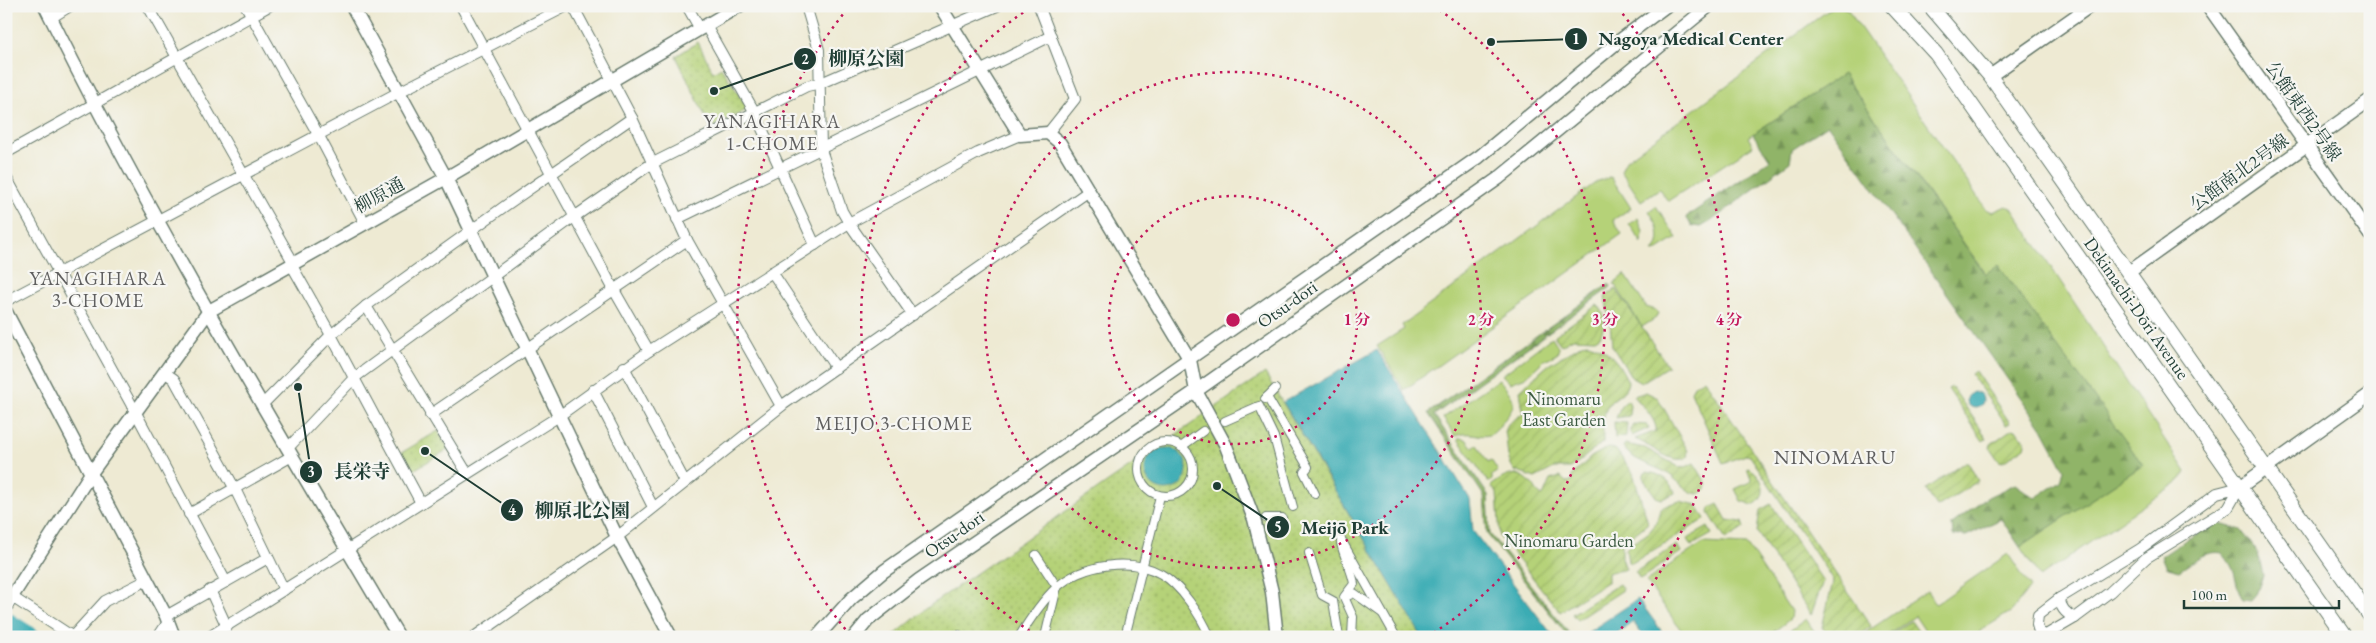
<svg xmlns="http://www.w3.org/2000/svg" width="2376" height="643" viewBox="0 0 2376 643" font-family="'EB Garamond','Noto Serif JP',serif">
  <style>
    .grass { fill: #b5d278; stroke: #6a8856 }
    .forest { fill: url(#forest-firs); stroke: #58784e }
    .park { fill: url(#park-dots); stroke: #6a8856 }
    .garden { fill: url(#garden-furrows); stroke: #6a8856 }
    .water { fill: #3aacb4; stroke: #2c7474 }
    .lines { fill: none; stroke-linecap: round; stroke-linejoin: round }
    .river { stroke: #3aacb4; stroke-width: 19 }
    .pedestrian-casing { stroke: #677a6c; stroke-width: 10 }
    .minor-casing { stroke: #677a6c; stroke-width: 12 }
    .tertiary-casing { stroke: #677a6c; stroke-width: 15 }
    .secondary-casing { stroke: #677a6c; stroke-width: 16 }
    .pedestrian { stroke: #fff; stroke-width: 8 }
    .minor { stroke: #fff; stroke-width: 10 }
    .tertiary { stroke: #fff; stroke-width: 12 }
    .secondary { stroke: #fff; stroke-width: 14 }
    .ring { fill: none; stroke: #c2185b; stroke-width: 2.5; stroke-dasharray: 2.5 5 }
    .labels { text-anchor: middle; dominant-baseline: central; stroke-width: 4.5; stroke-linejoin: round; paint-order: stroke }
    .street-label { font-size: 18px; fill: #1f3d34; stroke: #f6f6f2 }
    .park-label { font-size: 18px; fill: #3d5b42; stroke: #f6f6f2 }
    .neighbourhood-label { font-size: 19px; letter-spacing: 1px; fill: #5f5f5f; stroke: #f6f6f2 }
    .quarter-label { font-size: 20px; letter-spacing: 1px; fill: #5f5f5f; stroke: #f6f6f2 }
    .centre { fill: #c2185b; stroke: #f6f6f2; stroke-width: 2.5 }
    .ring-label { font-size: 15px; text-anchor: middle; font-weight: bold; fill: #c2185b; stroke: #f6f6f2; stroke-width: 4.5; stroke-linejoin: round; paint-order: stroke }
    .leader { fill: none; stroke: #1f3d34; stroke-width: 2 }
    .callout-dot { fill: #1f3d34; stroke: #f6f6f2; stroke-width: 2 }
    .mark-label { font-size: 15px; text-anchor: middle; font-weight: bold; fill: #fff }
    .callout-label { font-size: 19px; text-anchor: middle; font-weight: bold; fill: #1f3d34; stroke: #f6f6f2; stroke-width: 4.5; stroke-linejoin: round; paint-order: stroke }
  </style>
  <defs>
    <pattern id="forest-firs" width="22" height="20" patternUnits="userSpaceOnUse" patternTransform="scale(1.25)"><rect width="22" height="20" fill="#90b468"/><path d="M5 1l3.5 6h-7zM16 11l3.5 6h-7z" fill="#759456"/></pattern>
    <pattern id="park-dots" width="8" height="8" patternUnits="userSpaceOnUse" patternTransform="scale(1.25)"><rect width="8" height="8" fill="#b5d278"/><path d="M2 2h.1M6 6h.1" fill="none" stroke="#9bb568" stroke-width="1.8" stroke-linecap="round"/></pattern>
    <pattern id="garden-furrows" width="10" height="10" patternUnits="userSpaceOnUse" patternTransform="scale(1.25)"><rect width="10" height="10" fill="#b5d278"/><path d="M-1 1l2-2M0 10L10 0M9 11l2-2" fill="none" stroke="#9bb568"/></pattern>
  </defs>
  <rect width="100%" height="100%" fill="#f6f6f2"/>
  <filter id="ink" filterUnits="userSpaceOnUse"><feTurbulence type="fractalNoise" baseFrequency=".02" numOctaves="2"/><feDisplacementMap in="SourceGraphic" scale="10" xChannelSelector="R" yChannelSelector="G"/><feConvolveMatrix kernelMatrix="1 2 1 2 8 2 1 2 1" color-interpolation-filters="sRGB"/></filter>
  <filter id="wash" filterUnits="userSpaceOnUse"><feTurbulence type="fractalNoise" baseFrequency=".0096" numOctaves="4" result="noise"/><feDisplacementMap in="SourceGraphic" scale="20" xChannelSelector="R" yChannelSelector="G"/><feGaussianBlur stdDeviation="1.12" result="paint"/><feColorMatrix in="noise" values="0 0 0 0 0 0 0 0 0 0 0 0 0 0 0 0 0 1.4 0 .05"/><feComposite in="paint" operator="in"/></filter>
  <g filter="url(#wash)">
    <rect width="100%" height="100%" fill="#eeead3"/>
    <g class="grass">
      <polygon points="1834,6 1841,6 1848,10 1986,209 1993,212 2006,206 2012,208 2186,472 2182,479 2040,577 2020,547 2143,465 1997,266 1986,274 1843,74 1748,137 1753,146 1668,201 1659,189 1641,201 1621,171 1626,160"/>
      <polygon points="1611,177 1631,208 1613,220 1622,234 1404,390 1377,346 1404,329 1402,325 1598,181"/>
      <path d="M1656 206 1677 238 1653 253C1654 250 1657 247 1658 243 1661 232 1655 219 1649 211Z"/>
      <polygon points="1638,218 1643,231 1642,243 1629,224"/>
      <polygon points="1625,274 1646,307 1656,310 1658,313 1656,318 1642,327 1614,283"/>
      <polygon points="1552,337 1559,348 1557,354 1544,360 1526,377 1510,383 1502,375"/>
      <path d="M1499 379C1512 397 1521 402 1503 421 1499 426 1496 433 1489 435 1479 438 1471 430 1455 436L1443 418Z"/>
      <polygon points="1460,438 1466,439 1473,448 1477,445 1488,462 1491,460 1498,471 1492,475 1492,480 1488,482 1458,439"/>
      <polygon points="1703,543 1747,545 1791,611 1790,619 1767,637 1686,637 1646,581"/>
      <polygon points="2008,554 2030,587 2012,611 1980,631 1979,637 1929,637 1915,616 1885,637 1859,637 1927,591 1936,604"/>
      <polygon points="1806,619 1818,637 1781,637"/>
    </g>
    <g class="forest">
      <polygon points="1843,74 1985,274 1998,265 2143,465 2020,547 2001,519 1966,536 1953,535 1952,524 1988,497 2015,484 2035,498 2061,481 2064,469 2042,428 1828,125 1792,149 1790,162 1710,222 1701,227 1692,226 1686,217 1770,160 1753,134"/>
      <polygon points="1609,284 1611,287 1434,415 1488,495 1490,534 1569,633 1567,635 1487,534 1484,496 1428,413"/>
      <path d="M2213 522 2241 530 2258 553 2263 575 2256 595 2251 601 2243 600C2233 581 2239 572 2222 553 2206 550 2193 562 2179 571L2167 568 2162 556Z"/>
    </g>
    <g class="park">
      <polygon points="698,42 713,72 721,67 748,109 711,128 676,56"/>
      <polygon points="1265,373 1422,637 892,637 932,604"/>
      <polygon points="438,431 449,449 412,471 401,453"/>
    </g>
    <g class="garden">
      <polygon points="1616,289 1668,366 1641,383 1632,378 1612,346 1610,322 1605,297"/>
      <path d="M1597 305C1607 312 1605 326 1600 336L1595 339 1573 338 1561 345 1554 336Z"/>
      <path d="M1588 343C1609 348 1620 364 1628 382 1626 394 1617 395 1610 403 1601 414 1603 430 1603 442L1571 468H1554L1535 478 1515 471C1504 456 1509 447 1505 432L1508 424 1523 413 1520 390 1547 366 1582 344Z"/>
      <polygon points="1975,371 2010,423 2006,425 1971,374"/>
      <polygon points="1704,379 1871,626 1856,637 1829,637 1822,627 1833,582 1831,577 1750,456 1746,455 1723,463 1691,392 1694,385"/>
      <polygon points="1952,387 1987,438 1983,441 1948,389"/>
      <path d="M1646 392 1658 398 1688 451 1687 457 1684 459C1667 462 1651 445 1635 439L1656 431C1657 419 1641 405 1634 396Z"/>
      <polygon points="1628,400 1630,405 1629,416 1616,418 1621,406"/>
      <polygon points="1614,422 1627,423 1626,436 1615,438"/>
      <polygon points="1633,424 1647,425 1649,428 1632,436 1630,432"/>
      <polygon points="2012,429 2017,430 2026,443 2025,447 2003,462 1999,461 1990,448 1991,444"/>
      <path d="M1625 444 1645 448 1679 467 1684 468 1694 463 1707 484 1706 490 1699 494C1687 494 1677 479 1667 473 1653 465 1632 461 1623 447Z"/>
      <path d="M1609 447 1616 450 1633 473 1648 523 1622 544V558L1626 569C1619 572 1614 570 1608 573V581L1560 612 1500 537 1497 493 1491 486C1505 475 1518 468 1532 484 1536 488 1536 493 1543 496L1550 480 1560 477 1566 482 1572 481V475L1591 457Z"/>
      <polygon points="1965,462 1968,462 1978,481 1937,507 1926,490 1927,488"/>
      <path d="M1747 468C1762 471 1771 497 1753 505L1741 501 1735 489 1752 481Z"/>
      <path d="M1647 472C1659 473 1673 481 1675 493L1662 499 1656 497 1644 480V474Z"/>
      <path d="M1680 501 1697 505 1705 519 1632 563 1628 562 1626 549C1633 540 1644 538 1651 530 1665 512 1650 509 1680 501Z"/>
      <polygon points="1718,504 1727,520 1742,522 1744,528 1726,540 1709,513 1710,508"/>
      <polygon points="1771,504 1823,581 1811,615 1757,532 1760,510"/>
      <polygon points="1708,527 1712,534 1691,546 1687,539"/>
      <polygon points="1677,545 1681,552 1640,579 1635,572"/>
      <polygon points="1619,584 1623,590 1577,620 1572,614"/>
      <polygon points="1911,621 1922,637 1887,637"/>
    </g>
    <g class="water">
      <polygon points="1377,350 1470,499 1473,531 1554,637 1422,637 1283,402"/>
      <circle cx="1975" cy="400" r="8"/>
      <circle cx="1166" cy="469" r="21"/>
      <polygon points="1638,599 1666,637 1644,637 1633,622 1612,637 1581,637"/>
    </g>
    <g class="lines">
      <polyline class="river" points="6,621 31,637"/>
    </g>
  </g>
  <g filter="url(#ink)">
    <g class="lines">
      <defs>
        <g id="pedestrian">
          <polyline points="1267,397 1308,467 1304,472 1315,494"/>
          <polyline points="1265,399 1275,389"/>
          <polyline points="1225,421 1259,406 1274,437 1293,507"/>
          <circle cx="1166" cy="469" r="27"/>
          <polyline points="1181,447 1203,431"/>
          <polyline points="1266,518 1282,518"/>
          <polyline points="1338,534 1396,637"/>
          <path d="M1341 543C1344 558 1352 569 1354 584L1344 597 1353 617 1352 637"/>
          <polyline points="1309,553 1322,595 1333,601 1339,637"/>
          <polyline points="1036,555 1057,587 1045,637"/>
          <polyline points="1345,597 1354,593 1382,613"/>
          <polyline points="959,635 960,637"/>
          <path d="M1019 637C1030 619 1041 602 1056 588 1082 564 1131 557 1161 574 1180 584 1202 617 1210 637"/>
          <polyline points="1125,637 1160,496"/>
        </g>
        <g id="minor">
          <polyline points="148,6 293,262"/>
          <polyline points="246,6 319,136 365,223"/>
          <polyline points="461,6 614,290 649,351"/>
          <polyline points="573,6 632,118 687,240 781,406"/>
          <polyline points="687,6 700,29"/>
          <polyline points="806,6 819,50 821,150 842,211 849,223 913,315"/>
          <polyline points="1039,6 1075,99 1048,133"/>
          <polyline points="51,18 70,6"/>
          <polyline points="706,26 754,111 815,245"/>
          <polyline points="6,153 269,6"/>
          <polyline points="6,177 136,413 226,582"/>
          <polyline points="677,219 1051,36"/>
          <polyline points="291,264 331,335 421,503"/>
          <polyline points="772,272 836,368"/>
          <polyline points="6,301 399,92 567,6"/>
          <polyline points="366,306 467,473"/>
          <polyline points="624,367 685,482"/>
          <polyline points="164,372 174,379 235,489 284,590"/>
          <polyline points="593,390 653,507"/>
          <polyline points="263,404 331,335 366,306 505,206 632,118"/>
          <polyline points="430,415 687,240"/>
          <polyline points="288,448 354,378 574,217 651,164 807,86 821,83 997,6"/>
          <polygon points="2240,487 2228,508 2146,558 2110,592 2075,618 2046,635 2039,632 2037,625 2038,615 2060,598 2140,549 2217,493"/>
          <polyline points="189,514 292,456"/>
          <polyline points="210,590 227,627"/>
          <polyline points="6,593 73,637"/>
          <path d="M2060 598C2060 608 2066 614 2075 618"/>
          <polyline points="166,616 268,558"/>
          <polyline points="73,636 105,601 147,580"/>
          <polyline points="158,637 168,622"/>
          <polyline points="209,637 559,416 649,351 849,223 978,153 1020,135"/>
          <polyline points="474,637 617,537 784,404 1089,191"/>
        </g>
        <g id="tertiary">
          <path d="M45 6C152 222 276 430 399 637"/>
          <polyline points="352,6 446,178 617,537 671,637"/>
          <polyline points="940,6 1020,135 1048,133 1060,143 1190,360 1196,391 1226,446 1254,519 1272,592 1277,637"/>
          <polyline points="2208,6 2370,235"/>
          <polyline points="1990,76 2090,6"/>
          <polyline points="2129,272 2370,100"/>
          <polyline points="6,312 166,616 174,637"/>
          <polyline points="2240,487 2370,394"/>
          <polyline points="6,606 91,473 209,311 446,178 739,6"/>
          <polyline points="817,637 851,599 884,571 1479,157 1619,41 1666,6"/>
          <polyline points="854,637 868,620 919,580 1196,391 1499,178 1709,6"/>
        </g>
        <g id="secondary">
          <polyline points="1892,6 1936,54 2345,637"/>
          <polyline points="1930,6 1990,76 2370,616"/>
        </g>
      </defs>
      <use href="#pedestrian" class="pedestrian-casing"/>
      <use href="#minor" class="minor-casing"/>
      <use href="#tertiary" class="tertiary-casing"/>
      <use href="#secondary" class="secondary-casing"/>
      <use href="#pedestrian" class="pedestrian"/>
      <use href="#minor" class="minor"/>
      <use href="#tertiary" class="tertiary"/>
      <use href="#secondary" class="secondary"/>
    </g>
  </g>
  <g class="ring">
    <circle cx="1233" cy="320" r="124"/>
    <circle cx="1233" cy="320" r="248"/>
    <path d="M1036 635A372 372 0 0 1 1033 6M1433 6A372 372 0 0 1 1430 635"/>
    <path d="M850 635A496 496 0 0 1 848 8M1618 8A496 496 0 0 1 1616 635"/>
  </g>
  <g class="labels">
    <g class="street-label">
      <text transform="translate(2304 111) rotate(55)">公館東西2号線</text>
      <text transform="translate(2239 172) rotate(-36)">公館南北2号線</text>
      <text transform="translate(379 195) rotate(-29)">柳原通</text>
      <text transform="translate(1287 304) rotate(-35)">Otsu-dori</text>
      <text transform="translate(2137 308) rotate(55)">Dekimachi-Dōri Avenue</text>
      <text transform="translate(954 534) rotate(-35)">Otsu-dori</text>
    </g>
    <g class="park-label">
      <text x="1564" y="398">Ninomaru<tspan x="1564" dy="21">East Garden</tspan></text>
      <text x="1569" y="540">Ninomaru Garden</text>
    </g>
    <g class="neighbourhood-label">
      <text x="772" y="121">YANAGIHARA<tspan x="772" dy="22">1-CHOME</tspan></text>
      <text x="98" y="278">YANAGIHARA<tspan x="98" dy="22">3-CHOME</tspan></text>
      <text x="894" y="423">MEIJO 3-CHOME</text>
    </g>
    <g class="quarter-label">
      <text x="1835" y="457">NINOMARU</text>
    </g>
  </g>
  <circle cx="1233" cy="320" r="8" class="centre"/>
  <g class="ring-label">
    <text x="1357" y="325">1 分</text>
    <text x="1481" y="325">2 分</text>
    <text x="1605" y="325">3 分</text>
    <text x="1729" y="325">4 分</text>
  </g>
  <path class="leader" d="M1491 42L1576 39M714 91L805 59M298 387L311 472M425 451L512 510M1217 486L1278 527"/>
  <g class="callout-dot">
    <circle cx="1491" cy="42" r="5"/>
    <circle cx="714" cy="91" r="5"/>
    <circle cx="298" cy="387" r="5"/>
    <circle cx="425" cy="451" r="5"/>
    <circle cx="1217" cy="486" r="5"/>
    <circle cx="1576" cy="39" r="12"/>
    <circle cx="805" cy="59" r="12"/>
    <circle cx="311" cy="472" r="12"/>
    <circle cx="512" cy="510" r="12"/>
    <circle cx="1278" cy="527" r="12"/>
  </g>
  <g class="mark-label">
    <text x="1576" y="44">1</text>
    <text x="805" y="64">2</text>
    <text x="311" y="477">3</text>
    <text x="512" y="515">4</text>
    <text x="1278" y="532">5</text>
  </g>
  <g class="callout-label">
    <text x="1691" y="45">Nagoya Medical Center</text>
    <text x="866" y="65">柳原公園</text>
    <text x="362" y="478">長栄寺</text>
    <text x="582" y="517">柳原北公園</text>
    <text x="1345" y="534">Meijō Park</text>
  </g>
  <rect width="2376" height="643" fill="none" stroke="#f6f6f2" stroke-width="25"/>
  <path d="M2184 600v8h155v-8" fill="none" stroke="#1f3d34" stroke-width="2.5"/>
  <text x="2191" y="600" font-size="15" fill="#1f3d34" stroke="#f6f6f2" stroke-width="4" paint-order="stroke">100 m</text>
</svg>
